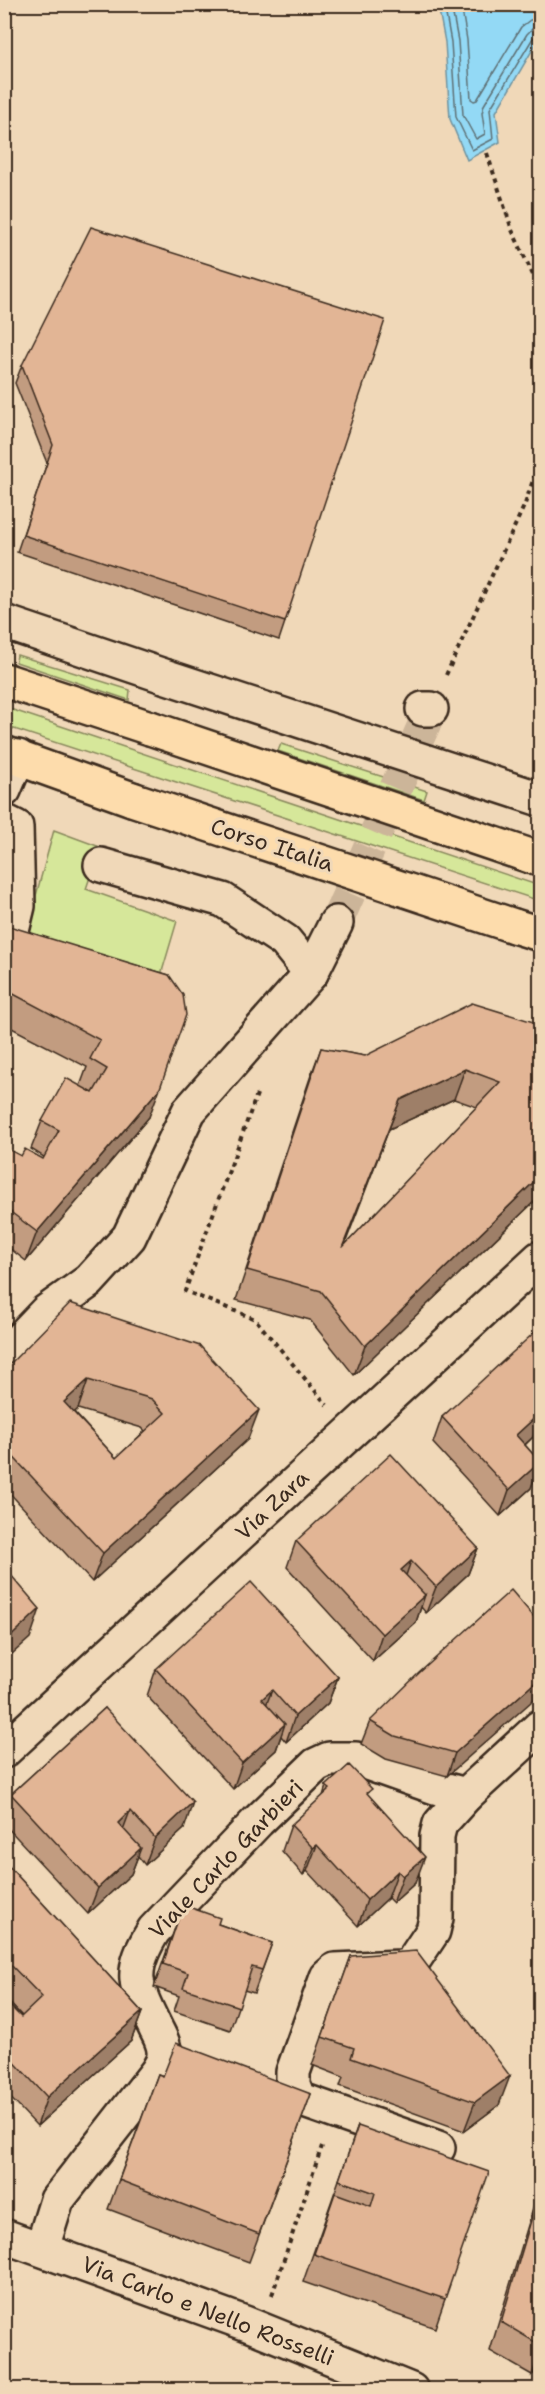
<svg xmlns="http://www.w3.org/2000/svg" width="545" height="2394" viewBox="0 0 545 2394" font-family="'Shantell Sans',sans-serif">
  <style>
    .green { fill: #d6e79a; stroke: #88885c; stroke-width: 1.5 }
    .water { fill: #93d9f5; stroke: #70939f; stroke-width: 1.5 }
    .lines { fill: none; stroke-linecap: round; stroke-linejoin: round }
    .shore { stroke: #5e7074; stroke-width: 1.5 }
    .minor-tunnel { stroke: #ccb599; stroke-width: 33; stroke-dasharray: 33 16; stroke-linecap: butt }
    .minor-casing { stroke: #3b2a1e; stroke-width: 38 }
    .major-casing { stroke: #3b2a1e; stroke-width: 38 }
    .path { stroke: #3b2a1e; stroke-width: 4; stroke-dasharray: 4.5 4.5; stroke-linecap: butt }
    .minor { stroke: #f0d8b8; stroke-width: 33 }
    .major { stroke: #fddcac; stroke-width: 33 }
    .minor-bridge-casing { stroke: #3b2a1e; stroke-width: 38; stroke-linecap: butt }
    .major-bridge-casing { stroke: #3b2a1e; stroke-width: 38; stroke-linecap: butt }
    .minor-bridge { stroke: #f0d8b8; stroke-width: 33 }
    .major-bridge { stroke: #fddcac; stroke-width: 33 }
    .wall { fill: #c29c80; stroke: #3b2a1e; stroke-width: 1.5; fill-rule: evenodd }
    .shaded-wall { fill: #9e7f68; stroke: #3b2a1e; stroke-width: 1.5 }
    .building { fill: #e2b595; stroke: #3b2a1e; stroke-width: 1.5; fill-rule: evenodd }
    .labels { text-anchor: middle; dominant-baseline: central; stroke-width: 6; stroke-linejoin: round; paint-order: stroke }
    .street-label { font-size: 22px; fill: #3b2a1e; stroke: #f0d8b8 }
  </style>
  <rect width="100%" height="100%" fill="#f0d8b8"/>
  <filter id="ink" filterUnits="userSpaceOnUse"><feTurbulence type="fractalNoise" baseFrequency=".0167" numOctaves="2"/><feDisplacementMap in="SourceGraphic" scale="12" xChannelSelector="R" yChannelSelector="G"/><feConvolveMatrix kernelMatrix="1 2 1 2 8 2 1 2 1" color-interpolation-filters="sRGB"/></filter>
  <g filter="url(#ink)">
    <g class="green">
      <polygon points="17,655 130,690 129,700 16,662"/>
      <polygon points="4,707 540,886 540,901 5,726"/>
      <polygon points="281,744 427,791 424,800 278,751"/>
      <polygon points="54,830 100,847 86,889 177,921 153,1002 18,961"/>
    </g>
    <polygon class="water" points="438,5 540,5 540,37 496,112 500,142 467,160 450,119 445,42"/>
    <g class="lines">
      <g class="shore">
        <polyline points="444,4 451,42 456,117 472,150 493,139 490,109 533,38 540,35"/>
        <polyline points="451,4 458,41 463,115 476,139 485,134 482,113 484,105 527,34 532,29 540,28"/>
        <polyline points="461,4 467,40 471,99 474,101 477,100 521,27 530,20 540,19"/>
      </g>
      <polyline class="minor-tunnel" points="336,923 431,709"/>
      <defs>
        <g id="minor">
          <polyline points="4,622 164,676"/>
          <polyline points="423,709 431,709"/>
          <polyline points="4,790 18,757"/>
          <polyline points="4,821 16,827 18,906 12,931"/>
          <polyline points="101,865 223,900 285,941 311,973"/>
          <polyline points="4,1356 46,1312 89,1281 129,1237 189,1111 311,973 336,923"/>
          <polyline points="4,1751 540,1258"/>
          <polyline points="438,2148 299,2099 293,2085 293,2072 327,1977 335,1970 401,1967 411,1964 433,1931 436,1918 437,1836 440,1824 466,1795"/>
          <polyline points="4,2236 245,2323 411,2390"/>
          <path d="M42 2248 57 2200 157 2072C160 2067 164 2060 164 2055 165 2045 160 2037 156 2029 135 1986 127 1973 154 1930L258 1821 316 1765 329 1759H356L435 1787 466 1795 540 1727"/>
        </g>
        <g id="major">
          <polyline points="4,680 150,728"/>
          <polyline points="4,753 132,799"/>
          <polyline points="514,926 540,934"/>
        </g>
      </defs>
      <use href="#minor" class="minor-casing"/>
      <use href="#major" class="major-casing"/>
      <g class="path">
        <polyline points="487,153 512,230 540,290"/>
        <polyline points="446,675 525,504 540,459"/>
        <polyline points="257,1094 185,1291 255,1319 327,1405"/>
        <polyline points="272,2295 322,2146"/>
      </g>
      <use href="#minor" class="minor"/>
      <use href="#major" class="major"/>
      <defs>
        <polyline id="minor-bridge" points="164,676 540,799"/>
        <g id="major-bridge">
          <polyline points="150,728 539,859"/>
          <polyline points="132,799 514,926"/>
        </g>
      </defs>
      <use href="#minor-bridge" class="minor-bridge-casing"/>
      <use href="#major-bridge" class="major-bridge-casing"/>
      <use href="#minor-bridge" class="minor-bridge"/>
      <use href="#major-bridge" class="major-bridge"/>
    </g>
    <g class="wall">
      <polygon points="22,365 285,622 279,640 17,552 47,463 15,383"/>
      <polygon points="4,926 169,975 149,1117 26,1261 4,1244 4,1147 21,1156 43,1159 44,1157 31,1149 42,1121 80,1086 87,1067 4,1024"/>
      <path d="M540 1024V1196L354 1375 310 1320 236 1300 310 1078 321 1048 365 1056ZM454 1099 477 1107 343 1247 389 1129Z"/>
      <polygon points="540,1334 540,1445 533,1437 525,1445 540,1462 531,1488 500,1516 433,1443 442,1417"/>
      <path d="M200 1346 248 1439 92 1582 4 1487V1370ZM78 1409 142 1428 145 1431 116 1458 74 1412Z"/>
      <polygon points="296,1541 478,1548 468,1574 426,1613 421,1607 416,1622 373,1661 287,1567"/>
      <polygon points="540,1624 447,1776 386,1759 361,1744 370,1721"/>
      <polygon points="156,1669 338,1677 328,1703 286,1742 281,1736 276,1750 233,1789 147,1696"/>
      <polygon points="105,1708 184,1829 145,1865 138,1856 131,1874 88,1914 4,1824 4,1812 11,1794"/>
      <polygon points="326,1786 369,1796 415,1883 393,1903 388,1898 358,1926 307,1871 303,1875 282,1851 291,1825 323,1796"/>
      <polygon points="540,1788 540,1811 534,1806"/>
      <polygon points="4,1861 142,2012 131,2041 37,2126 4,2091 4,2000 21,2017 22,2016 4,1997"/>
      <polygon points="183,1905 218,1924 272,1943 254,1993 244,1990 230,2030 174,2011 179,1996 154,1987"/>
      <polygon points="351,1956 499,2105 464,2131 340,2086 343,2077 312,2065"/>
      <polygon points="158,2074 163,2076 311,2094 249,2262 108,2209"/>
      <polygon points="358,2126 445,2299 435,2328 303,2282"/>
      <polygon points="540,2187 540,2368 532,2375 490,2351 535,2202"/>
    </g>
    <g class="shaded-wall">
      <polygon points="465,1069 454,1099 389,1129 332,1278 400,1100"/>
      <polygon points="160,1088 149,1117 26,1261 37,1232"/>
      <polygon points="540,1176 540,1196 354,1375 365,1346"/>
      <polygon points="88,1380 78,1409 54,1431 64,1402"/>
      <polygon points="259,1410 248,1439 92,1582 103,1553"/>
      <polygon points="540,1413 540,1417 533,1437 507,1461 516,1435"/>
      <polygon points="540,1462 531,1488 500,1516 509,1490"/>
      <polygon points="478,1548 468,1574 426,1613 436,1587"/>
      <polygon points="411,1561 402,1587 401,1570"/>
      <polygon points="425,1595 416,1622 373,1661 382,1634"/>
      <polygon points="40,1609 30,1638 4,1661 4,1643"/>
      <polygon points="338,1677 328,1703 286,1742 295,1716"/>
      <polygon points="540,1678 540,1694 447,1776 455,1753"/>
      <polygon points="272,1690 262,1716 262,1699"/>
      <polygon points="285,1724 276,1750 233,1789 242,1763"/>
      <polygon points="193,1802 184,1829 145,1865 155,1838"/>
      <polygon points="130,1811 120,1838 118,1823"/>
      <polygon points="317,1845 307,1871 303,1875 313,1848"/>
      <polygon points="141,1848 131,1874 88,1914 98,1888"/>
      <polygon points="425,1857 415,1883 393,1903 403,1876"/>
      <polygon points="398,1871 388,1898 358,1926 367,1900"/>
      <polygon points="142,2012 131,2041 37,2126 47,2097"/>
      <polygon points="510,2076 499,2105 464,2131 475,2102"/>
      <polygon points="540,2352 540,2368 532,2375"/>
    </g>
    <g class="building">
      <polygon points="91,227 385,320 285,622 23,535 53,445 22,365"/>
      <polygon points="4,926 9,926 169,975 183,995 186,1015 160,1088 37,1232 4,1207 4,1147 21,1156 25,1149 43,1159 59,1130 42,1121 66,1078 93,1093 107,1069 90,1059 100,1040 4,989"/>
      <path d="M472 1003 540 1024V1176L365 1346 321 1291 247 1270 321 1048 365 1056ZM465 1069 500 1082 342 1248 400 1100Z"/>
      <path d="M70 1303 200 1346 259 1410 103 1553 4 1447V1370ZM88 1380 152 1399 165 1413 116 1458 64 1402Z"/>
      <polygon points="537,1330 540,1334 540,1413 516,1435 540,1462 509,1490 442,1417"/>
      <polygon points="391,1454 478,1548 436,1587 411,1561 401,1570 425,1595 382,1634 296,1541"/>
      <polygon points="4,1567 40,1609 4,1643"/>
      <polygon points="251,1582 338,1677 295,1716 272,1690 262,1699 285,1724 242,1763 156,1669"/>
      <polygon points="511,1590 540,1624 540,1678 455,1753 395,1736 370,1721 419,1673"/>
      <polygon points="105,1708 193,1802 155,1838 130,1811 118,1823 141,1848 98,1888 11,1794"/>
      <polygon points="349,1765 372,1789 367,1793 425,1857 403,1876 398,1871 367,1900 317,1845 313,1848 291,1825 330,1789 326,1786"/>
      <polygon points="4,1861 142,2012 47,2097 4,2051 4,2000 21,2017 42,1997 4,1958"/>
      <polygon points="183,1905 220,1918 218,1924 272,1943 262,1970 252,1967 239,2007 183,1988 188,1973 163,1964"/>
      <polygon points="416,1951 510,2076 475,2102 351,2058 354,2048 322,2037 351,1956"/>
      <polygon points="176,2043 311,2094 259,2234 119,2180 158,2074 163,2076"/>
      <polygon points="358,2126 489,2172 445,2299 314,2254 335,2193 371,2206 375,2193 339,2180"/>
      <polygon points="540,2190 540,2345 501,2322"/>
    </g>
  </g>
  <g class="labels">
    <g class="street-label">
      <text transform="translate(272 845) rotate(18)">Corso Italia</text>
      <text transform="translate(272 1505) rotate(-43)">Via Zara</text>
      <text transform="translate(226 1859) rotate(-46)">Viale Carlo Garbieri</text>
      <text transform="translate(208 2311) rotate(21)">Via Carlo e Nello Rosselli</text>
    </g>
  </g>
  <rect width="545" height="2394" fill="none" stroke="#f0d8b8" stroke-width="24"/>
  <rect x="12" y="12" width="521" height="2370" fill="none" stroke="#3b2a1e" stroke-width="2" filter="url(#ink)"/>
</svg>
